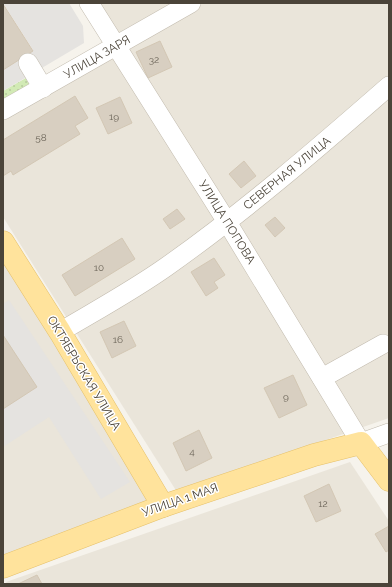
<svg xmlns="http://www.w3.org/2000/svg" width="392" height="587" viewBox="0 0 392 587" font-family="Raleway,sans-serif">
  <style>
    .residential { fill: #eae5da }
    .grass { fill: url(#grass-dots) }
    .parking { fill: #e5e3e0 }
    .building { fill: #d8cfc1; stroke: #d3c7b4 }
    .lines { fill: none; stroke-linecap: round; stroke-linejoin: round }
    .minor-casing { stroke: #c2bbae; stroke-width: 20 }
    .major-casing { stroke: #e6c16a; stroke-width: 23 }
    .minor { stroke: #fff; stroke-width: 19 }
    .major { stroke: #ffe39c; stroke-width: 22 }
    .labels { text-anchor: middle; dominant-baseline: central; stroke-width: 3; stroke-linejoin: round; paint-order: stroke }
    .number-label { font-size: 10px; fill: #6e675b }
    .street-label { font-size: 12px; fill: #4b4439; stroke: #fff }
  </style>
  <defs>
    <pattern id="grass-dots" width="8" height="8" patternUnits="userSpaceOnUse"><rect width="8" height="8" fill="#d2eab5"/><path d="M2 2h.1M6 6h.1" fill="none" stroke="#b6ca9c" stroke-width="1.8" stroke-linecap="round"/></pattern>
  </defs>
  <rect width="100%" height="100%" fill="#f6f3ec"/>
  <g class="residential">
    <polygon points="97,3 172,3 117,34"/>
    <polygon points="193,3 389,3 389,418 177,492 3,217 3,111"/>
    <polygon points="3,251 155,503 3,556"/>
    <polygon points="350,462 389,521 389,584 7,584 6,582"/>
  </g>
  <polygon class="grass" points="26,78 32,88 3,105 3,91"/>
  <g class="parking">
    <polygon points="3,3 69,3 83,26 84,43 3,91 3,70 33,50"/>
    <polygon points="9,300 130,482 101,499 49,417 3,447 3,409 37,387 3,335 3,304"/>
  </g>
  <g class="building">
    <polygon points="3,4 33,51 3,70"/>
    <polygon points="160,41 172,67 148,78 136,52"/>
    <polygon points="75,96 88,118 75,126 80,134 13,175 11,171 3,176 3,140"/>
    <polygon points="120,97 132,123 108,134 96,108"/>
    <polygon points="244,161 256,176 241,188 229,174"/>
    <polygon points="177,209 185,219 170,229 163,219"/>
    <polygon points="275,217 285,228 275,237 265,225"/>
    <polygon points="122,238 135,259 75,296 62,275"/>
    <polygon points="214,258 225,275 214,282 218,288 206,296 191,272"/>
    <polygon points="124,321 136,346 112,358 100,332"/>
    <polygon points="3,335 37,387 3,409"/>
    <polygon points="293,375 307,405 279,418 264,388"/>
    <polygon points="199,430 212,458 186,471 173,443"/>
    <polygon points="329,484 341,511 316,522 304,496"/>
    <polygon points="389,526 389,550 386,552 375,534"/>
    <polygon points="37,575 42,584 18,584"/>
  </g>
  <g class="lines">
    <defs>
      <g id="minor">
        <polyline points="89,3 227,222 361,443 389,433"/>
        <polyline points="28,63 43,88"/>
        <polyline points="3,110 191,3"/>
        <path d="M60 332C95 311 132 291 166 267 244 212 317 149 389 86"/>
        <polyline points="322,378 383,344"/>
      </g>
      <g id="major">
        <polyline points="3,242 60,332 163,506"/>
        <polyline points="3,567 163,506 314,455 361,443 389,480"/>
      </g>
    </defs>
    <use href="#minor" class="minor-casing"/>
    <use href="#major" class="major-casing"/>
    <use href="#minor" class="minor"/>
    <use href="#major" class="major"/>
  </g>
  <g class="labels">
    <g class="number-label">
      <text x="154" y="59">32</text>
      <text x="114" y="116">19</text>
      <text x="41" y="137">58</text>
      <text x="99" y="267">10</text>
      <text x="118" y="339">16</text>
      <text x="286" y="396">9</text>
      <text x="192" y="451">4</text>
      <text x="323" y="503">12</text>
    </g>
    <g class="street-label">
      <text transform="translate(97 57) rotate(-30)">УЛИЦА ЗАРЯ</text>
      <text transform="translate(287 173) rotate(-39)">СЕВЕРНАЯ УЛИЦА</text>
      <text transform="translate(227 222) rotate(58)">УЛИЦА ПОПОВА</text>
      <text transform="translate(84 373) rotate(59)">ОКТЯБРЬСКАЯ УЛИЦА</text>
      <text transform="translate(180 500) rotate(-19)">УЛИЦА 1 МАЯ</text>
    </g>
  </g>
  <rect width="392" height="587" fill="none" stroke="#4b4439" stroke-width="8"/>
</svg>
